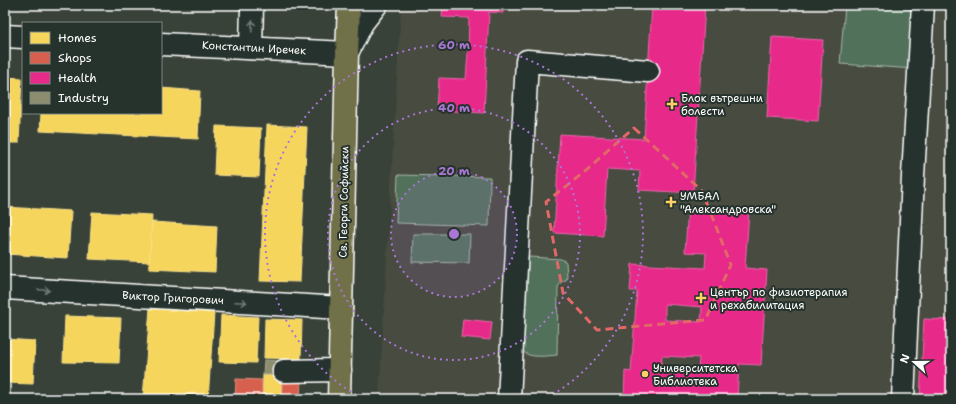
<svg xmlns="http://www.w3.org/2000/svg" width="956" height="404" viewBox="0 0 956 404" font-family="'Shantell Sans',sans-serif">
  <style>
    .built { fill: #464c3f }
    .green { fill: #51715a; stroke: #a8b8ac }
    .homes { fill: #f6d55c; stroke: #f9e28d }
    .shops { fill: #d6604d; stroke: #e29082 }
    .health { fill: #e7298a; stroke: #ee69ad; fill-rule: evenodd }
    .industry { fill: #8c8c6e; stroke: #aeae9a }
    .lines { fill: none; stroke-linecap: round; stroke-linejoin: round }
    .minor-casing { stroke: #fff; stroke-width: 25 }
    .major-casing { stroke: #fff; stroke-width: 25 }
    .minor { stroke: #26332d; stroke-width: 22 }
    .major { stroke: #70704a; stroke-width: 22 }
    .oneway { stroke: #727a76 }
    .marked { fill: none; stroke: #e26868; stroke-width: 3; stroke-dasharray: 8 5; stroke-linejoin: round }
    .ring { fill: none; stroke: #a976d5; stroke-width: 2; stroke-dasharray: 2 4 }
    .poi-dot { fill: #ffd166; stroke: #26332d; stroke-width: 1.5 }
    .labels { text-anchor: middle; dominant-baseline: central; stroke-width: 4; stroke-linejoin: round; paint-order: stroke }
    .street-label { font-size: 11px; fill: #fff; stroke: #26332d }
    .poi-label { font-size: 11px; fill: #fff; stroke: #26332d; text-anchor: start }
    .centre { fill: #a976d5; stroke: #26332d; stroke-width: 2 }
    .ring-label { font-size: 12px; text-anchor: middle; font-weight: bold; fill: #a976d5; stroke: #26332d; stroke-width: 4; stroke-linejoin: round; paint-order: stroke }
  </style>
  <rect width="100%" height="100%" fill="#394238"/>
  <filter id="ink" filterUnits="userSpaceOnUse"><feTurbulence type="fractalNoise" baseFrequency=".025" numOctaves="2"/><feDisplacementMap in="SourceGraphic" scale="8" xChannelSelector="R" yChannelSelector="G"/><feConvolveMatrix kernelMatrix="1 2 1 2 8 2 1 2 1" color-interpolation-filters="sRGB"/></filter>
  <g filter="url(#ink)">
    <polygon class="built" points="401,5 951,5 951,399 379,399"/>
    <g class="green">
      <polygon points="845,5 919,5 915,69 840,64"/>
      <polygon points="398,175 490,177 489,226 396,223"/>
      <polygon points="413,234 470,234 469,263 412,262"/>
      <path d="M530 257 561 259 566 262 567 276 566 280 561 282 558 287 557 355C547 356 527 359 522 350L524 258Z"/>
    </g>
    <g class="homes">
      <polygon points="5,77 22,78 19,143 5,143"/>
      <polygon points="161,88 200,91 198,139 40,131 41,113 161,113"/>
      <polygon points="267,125 307,127 300,282 260,281"/>
      <polygon points="216,126 261,128 259,177 214,175"/>
      <polygon points="5,207 71,211 68,258 5,254"/>
      <polygon points="92,212 152,215 150,262 89,259"/>
      <polygon points="152,222 217,226 215,272 149,269"/>
      <polygon points="150,308 214,313 208,399 143,399"/>
      <polygon points="221,315 258,317 256,363 219,362"/>
      <polygon points="65,316 121,318 119,363 63,362"/>
      <polygon points="265,319 302,320 301,359 264,358"/>
      <polygon points="5,339 35,341 33,384 5,383"/>
      <polygon points="263,375 282,375 281,399 262,399"/>
    </g>
    <g class="shops">
      <polygon points="236,379 262,380 262,399 235,399"/>
      <polygon points="282,380 301,381 300,399 282,399"/>
    </g>
    <g class="health">
      <polygon points="443,5 503,5 503,13 489,12 484,113 437,110 439,78 466,79 468,53 469,18 442,17"/>
      <polygon points="652,5 705,5 693,193 639,190 640,171 607,169 603,236 554,233 560,134 644,139"/>
      <polygon points="772,37 823,40 818,121 767,118"/>
      <path d="M688 207 749 211 745 268 767 270 761 365 739 364 737 399H624L625 371 631 372 637 291H630L632 264 705 268 706 253 685 252ZM665 304 702 307 701 322 665 320ZM662 356 699 358 698 370 661 368Z"/>
      <polygon points="463,319 492,322 490,340 461,337"/>
      <polygon points="924,319 951,320 951,399 920,399"/>
    </g>
    <polygon class="industry" points="264,360 280,361 279,375 263,375"/>
    <g class="lines">
      <defs>
        <g id="minor">
          <polyline points="5,36 23,37"/>
          <polyline points="161,44 347,53 362,23 376,5"/>
          <polyline points="251,48 252,5"/>
          <polyline points="5,288 341,308"/>
          <polyline points="284,371 340,370"/>
          <polyline points="509,399 527,61 648,71"/>
          <polyline points="903,399 913,176 923,5"/>
        </g>
        <polyline id="major" points="339,399 347,53 349,5"/>
      </defs>
      <use href="#minor" class="minor-casing"/>
      <use href="#major" class="major-casing"/>
      <use href="#minor" class="minor"/>
      <use href="#major" class="major"/>
    </g>
    <defs><path id="oneway-shaft" d="M-6 0H5M1.5-3L5.5 0L1.5 3" fill="none" stroke-width="1.6" stroke-linecap="round" stroke-linejoin="round"/></defs>
    <g class="oneway">
      <use href="#oneway-shaft" transform="translate(252 26) rotate(-88)"/>
      <use href="#oneway-shaft" transform="translate(44 290) rotate(3)"/>
      <use href="#oneway-shaft" transform="translate(241 302) rotate(3)"/>
    </g>
  </g>
  <path class="marked" d="M634 128 702 191 731 265 705 320 597 330 563 293 546 202 586 170Z"/>
  <circle cx="454" cy="234" r="63" fill="#a976d5" fill-opacity=".12"/>
  <g class="ring">
    <circle cx="454" cy="234" r="63"/>
    <circle cx="454" cy="234" r="126"/>
    <path d="M361 398A189 189 0 1 1 547 398"/>
  </g>
  <g class="poi-dot">
    <path d="M670 98h4v4h4v4h-4v4h-4v-4h-4v-4h4z"/>
    <path d="M669 196h4v4h4v4h-4v4h-4v-4h-4v-4h4z"/>
    <path d="M699 292h4v4h4v4h-4v4h-4v-4h-4v-4h4z"/>
    <circle cx="645" cy="374" r="4"/>
  </g>
  <g class="labels">
    <g class="street-label">
      <text transform="translate(254 48) rotate(3)">Константин Иречек</text>
      <text transform="translate(344 202) rotate(-89)">Св. Георги Софийски</text>
      <text transform="translate(173 298) rotate(3)">Виктор Григорович</text>
    </g>
    <g class="poi-label">
      <text x="681" y="98">Блок вътрешни<tspan x="681" dy="13">болести</tspan></text>
      <text x="680" y="196">УМБАЛ<tspan x="680" dy="13">"Александровска"</tspan></text>
      <text x="710" y="292">Център по физиотерапия<tspan x="710" dy="13">и рехабилитация</tspan></text>
      <text x="653" y="368">Университетска<tspan x="653" dy="13">Библиотека</tspan></text>
    </g>
  </g>
  <circle cx="454" cy="234" r="6" class="centre"/>
  <g class="ring-label">
    <text x="454" y="49">60 m</text>
    <text x="454" y="112">40 m</text>
    <text x="454" y="175">20 m</text>
  </g>
  <rect width="956" height="404" fill="none" stroke="#26332d" stroke-width="20"/>
  <rect x="10" y="10" width="936" height="384" fill="none" stroke="#fff" stroke-width="1.5" filter="url(#ink)"/>
  <rect x="22" y="22" width="140" height="92" fill="#26332d" stroke="#7d8581"/>
  <rect x="30" y="32" width="20" height="12" fill="#f6d55c" stroke="#7d8581"/>
  <text x="58" y="42" font-size="12" fill="#ffffff">Homes</text>
  <rect x="30" y="52" width="20" height="12" fill="#d6604d" stroke="#7d8581"/>
  <text x="58" y="62" font-size="12" fill="#ffffff">Shops</text>
  <rect x="30" y="72" width="20" height="12" fill="#e7298a" stroke="#7d8581"/>
  <text x="58" y="82" font-size="12" fill="#ffffff">Health</text>
  <rect x="30" y="92" width="20" height="12" fill="#8c8c6e" stroke="#7d8581"/>
  <text x="58" y="102" font-size="12" fill="#ffffff">Industry</text>
  <g transform="translate(914 362) rotate(291)" stroke="#26332d" stroke-width="3" paint-order="stroke">
  <path d="M0-3L7 15L0 10L-7 15Z" fill="#ffffff"/>
  <text y="-6" font-size="11" font-weight="bold" text-anchor="middle" fill="#ffffff">N</text>
  </g>
</svg>
